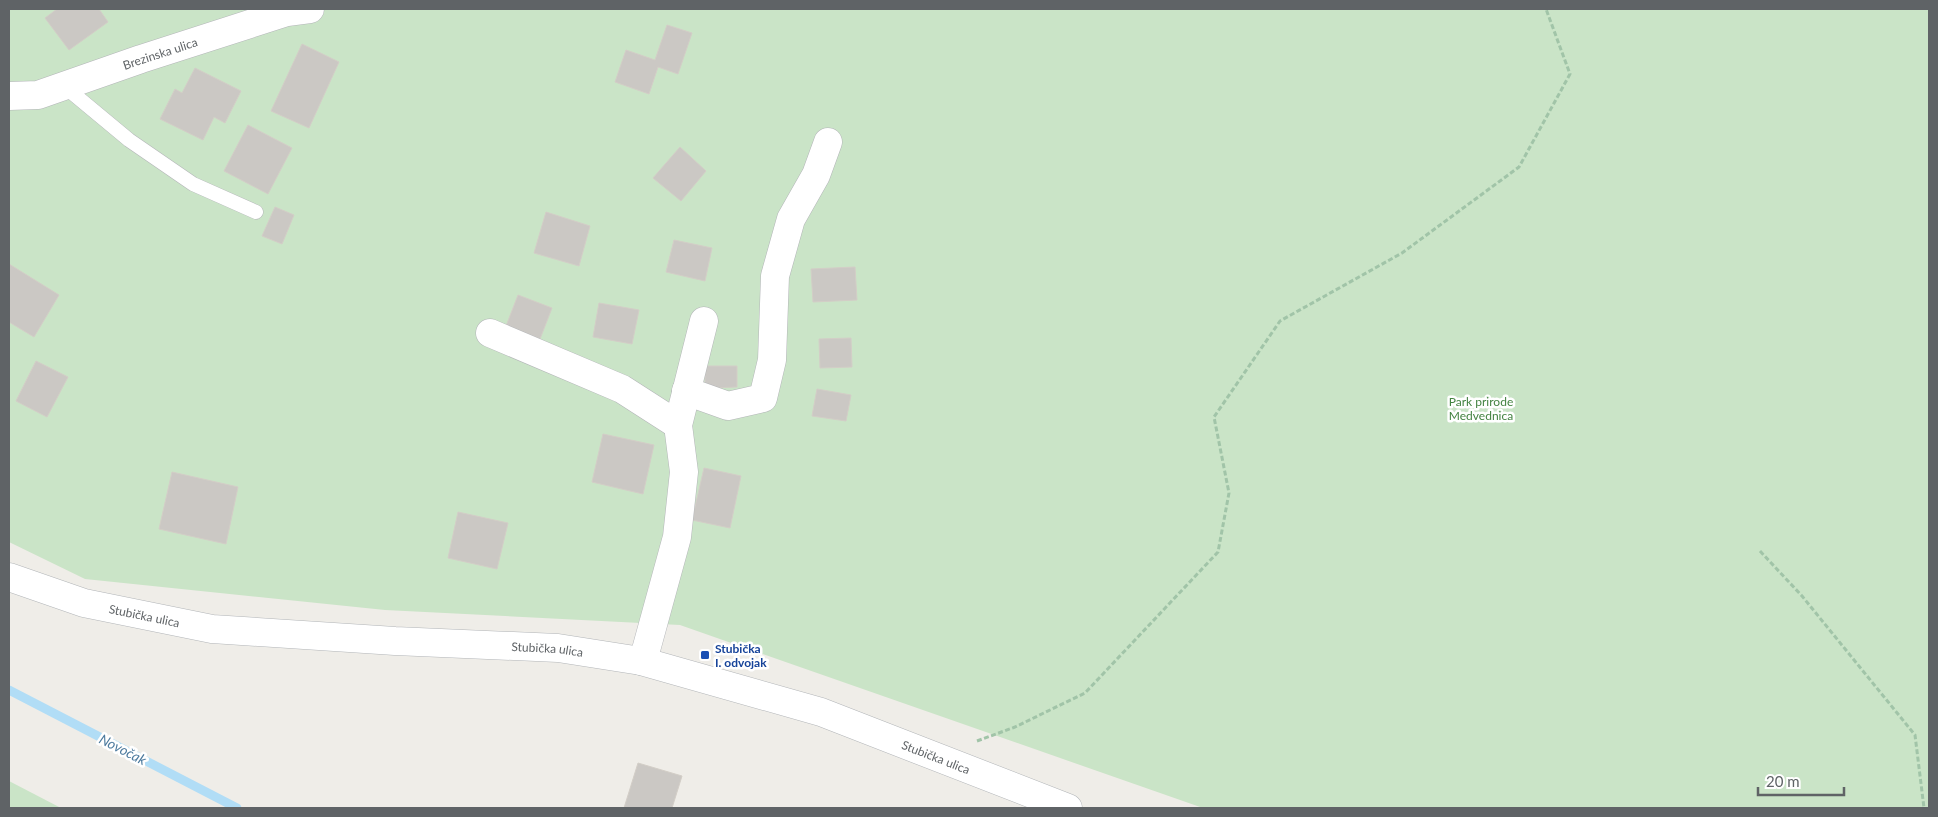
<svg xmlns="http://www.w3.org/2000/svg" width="1938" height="817" viewBox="0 0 1938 817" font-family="Lato,sans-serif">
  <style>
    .green { fill: #cae4c7 }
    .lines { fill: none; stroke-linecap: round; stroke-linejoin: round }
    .stream { stroke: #b1ddf6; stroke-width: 9 }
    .building { fill: #cbc8c4; stroke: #d3cec7 }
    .service-casing { stroke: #b3b5b8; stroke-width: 15 }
    .minor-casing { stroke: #b3b5b8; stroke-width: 29 }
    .secondary-casing { stroke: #b2b5b8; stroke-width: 29 }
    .path { stroke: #a1c4a8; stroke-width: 3; stroke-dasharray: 5 2.5; stroke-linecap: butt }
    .service { stroke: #fff; stroke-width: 14 }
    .minor { stroke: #fff; stroke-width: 28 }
    .secondary { stroke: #fff; stroke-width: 28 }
    .transit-dot { fill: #1a4fb4; stroke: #fff; stroke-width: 2 }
    .labels { text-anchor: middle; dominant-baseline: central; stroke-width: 5; stroke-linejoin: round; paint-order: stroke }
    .street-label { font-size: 12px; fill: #5f6366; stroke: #fff }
    .park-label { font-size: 12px; fill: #438341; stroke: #fff }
    .transit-label { font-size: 12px; font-weight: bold; fill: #164399; stroke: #fff; text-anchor: start }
    .water-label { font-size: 14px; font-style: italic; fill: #4c7a9e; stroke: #fff }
  </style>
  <rect width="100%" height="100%" fill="#efede8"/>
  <g class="green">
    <polygon points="9,9 1929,9 1929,808 1203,808 680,625 385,610 85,579 9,542"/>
    <polygon points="9,781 61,808 9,808"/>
  </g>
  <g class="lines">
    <polyline class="stream" points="9,690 237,808"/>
  </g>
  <g class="building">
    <polygon points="57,9 99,9 108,22 69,50 45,18"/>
    <polygon points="667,25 692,33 678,74 658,67 649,94 615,82 626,50 655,60"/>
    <polygon points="302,44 339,62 309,128 271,111"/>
    <polygon points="195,68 241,91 225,123 214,117 203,140 160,119 175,89 182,93"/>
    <polygon points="248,125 292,148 268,194 224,171"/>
    <polygon points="680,147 706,171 681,201 653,178"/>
    <polygon points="275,207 294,215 282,244 262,236"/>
    <polygon points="546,212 590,226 579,266 534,253"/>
    <polygon points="674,240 712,248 705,281 666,272"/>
    <polygon points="9,264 59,295 34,337 9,322"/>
    <polygon points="855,267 857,300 813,302 811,269"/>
    <polygon points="518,295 552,308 540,339 506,326"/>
    <polygon points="599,303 639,310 632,344 593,337"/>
    <polygon points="851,338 852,367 820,368 819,339"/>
    <polygon points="36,361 68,377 47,417 16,401"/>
    <polygon points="705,366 737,366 737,387 705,388"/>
    <polygon points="817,389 851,395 846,421 812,416"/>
    <polygon points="603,434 654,445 643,494 592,482"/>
    <polygon points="704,468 741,476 730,528 692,520"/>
    <polygon points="172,472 238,487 226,544 159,529"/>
    <polygon points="458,512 508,523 497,569 448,558"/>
    <polygon points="638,763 682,776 672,808 624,808"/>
  </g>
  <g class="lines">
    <defs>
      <polyline id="service" points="64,86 129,140 193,184 256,212"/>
      <g id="minor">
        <path id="s1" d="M9 96 38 95 141 59 287 12 310 9"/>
        <polyline points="490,333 622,389 678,425"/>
        <polyline points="686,391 728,406 763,398 772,360 775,276 791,219 816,175 828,142"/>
        <polyline points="641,661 646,650 677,537 684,472 678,425 704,321"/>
      </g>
      <g id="secondary">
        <path id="s2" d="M9 577 84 603 212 629 395 641 558 648 641 661 821 712 1068 808"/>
      </g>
    </defs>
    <use href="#service" class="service-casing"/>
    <use href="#minor" class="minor-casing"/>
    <use href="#secondary" class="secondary-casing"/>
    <g class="path">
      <polyline points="1760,551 1802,596 1915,735 1924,808"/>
      <polyline points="977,741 1015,727 1085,693 1218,552 1229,493 1214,417 1280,321 1402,253 1519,167 1570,74 1546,9"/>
    </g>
    <use href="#service" class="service"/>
    <use href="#minor" class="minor"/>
    <use href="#secondary" class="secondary"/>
  </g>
  <rect class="transit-dot" x="700" y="650" width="10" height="10" rx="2.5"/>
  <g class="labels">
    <g class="street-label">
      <text stroke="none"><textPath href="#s1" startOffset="158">Brezinska ulica</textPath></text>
      <text stroke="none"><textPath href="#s2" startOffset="141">Stubička ulica</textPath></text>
      <text stroke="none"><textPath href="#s2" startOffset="546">Stubička ulica</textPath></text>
      <text stroke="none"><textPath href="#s2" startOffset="951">Stubička ulica</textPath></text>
    </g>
    <g class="park-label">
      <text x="1481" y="401">Park prirode<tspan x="1481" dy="14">Medvednica</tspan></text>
    </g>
    <g class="transit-label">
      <text x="715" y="648">Stubička<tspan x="715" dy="14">I. odvojak</tspan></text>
    </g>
    <g class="water-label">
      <text transform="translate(123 749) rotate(27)">Novočak</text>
    </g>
  </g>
  <rect width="1938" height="817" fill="none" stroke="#5f6366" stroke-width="20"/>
  <path d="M1758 787v8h86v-8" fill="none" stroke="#5f6366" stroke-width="2.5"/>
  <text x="1766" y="787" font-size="15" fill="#5f6366" stroke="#ffffff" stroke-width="4" paint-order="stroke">20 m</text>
</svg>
